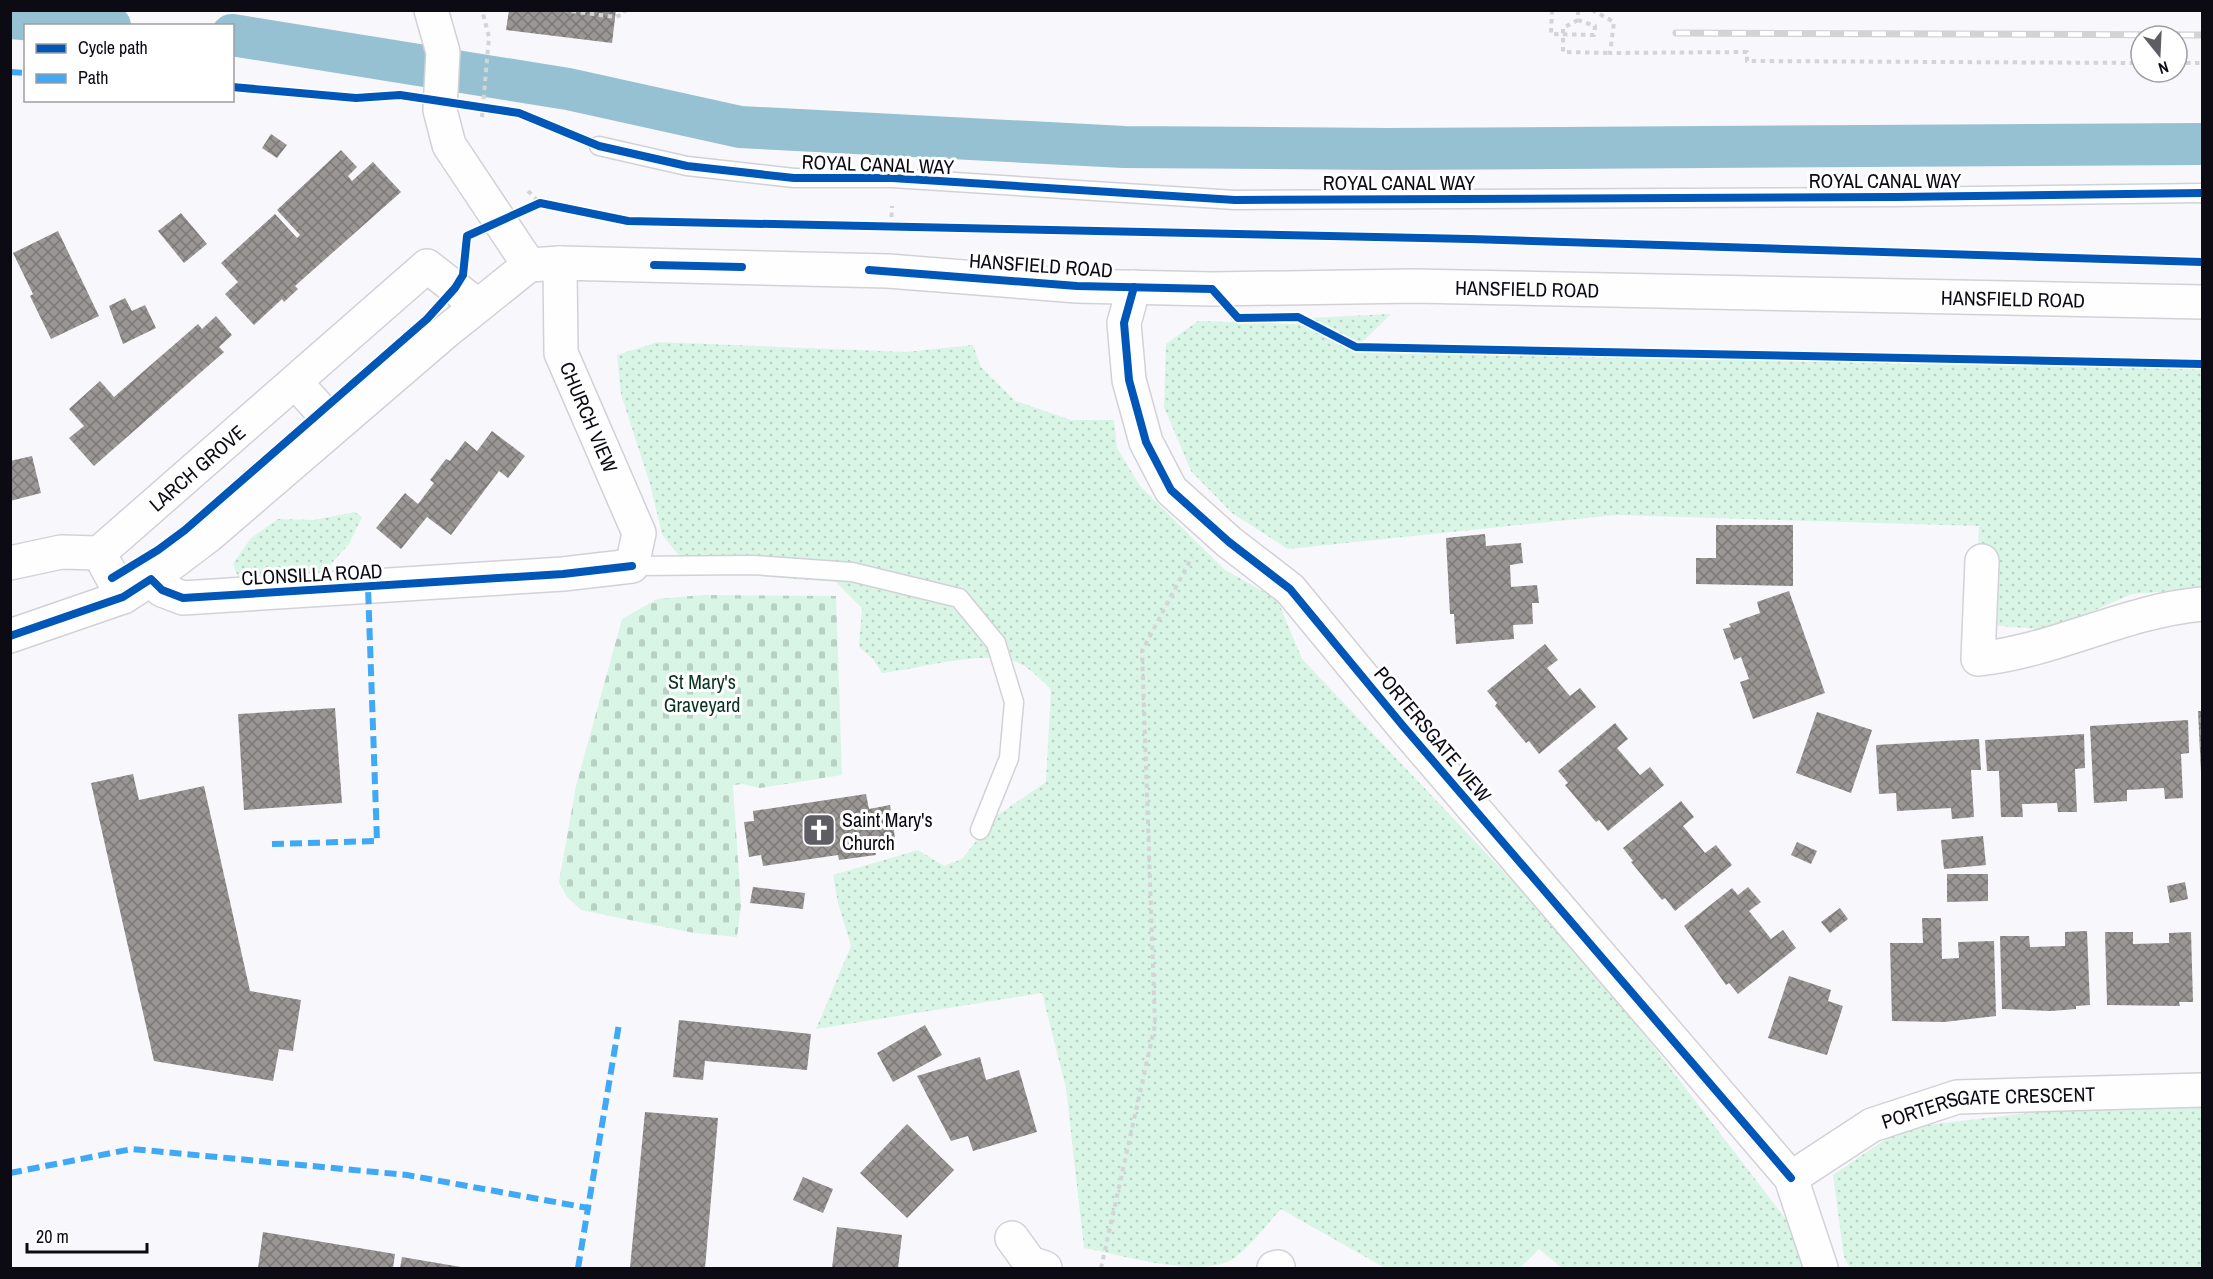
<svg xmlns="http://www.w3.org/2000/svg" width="2213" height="1279" viewBox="0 0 2213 1279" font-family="'Archivo Narrow',sans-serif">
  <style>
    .grass { fill: url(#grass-dots) }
    .cemetery { fill: url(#cemetery-stones) }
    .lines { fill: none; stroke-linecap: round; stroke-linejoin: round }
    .canal { stroke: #96c1d2; stroke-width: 42 }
    .building { fill: url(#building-cross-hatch) }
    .service-casing { stroke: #d2d1d8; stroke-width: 21 }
    .minor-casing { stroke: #d2d1d8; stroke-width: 36 }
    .tertiary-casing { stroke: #d2d1d8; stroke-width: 36 }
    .secondary-casing { stroke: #d2d1d8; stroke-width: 36 }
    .path { stroke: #d4d4d6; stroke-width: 4; stroke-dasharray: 4.5 4.5; stroke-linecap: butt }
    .service { stroke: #fefefe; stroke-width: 18 }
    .minor { stroke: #fefefe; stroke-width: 33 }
    .tertiary { stroke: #fefefe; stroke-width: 33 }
    .secondary { stroke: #fefefe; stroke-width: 33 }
    .rail-casing { stroke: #d3d3d5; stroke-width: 7 }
    .rail { stroke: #fff; stroke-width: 4.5; stroke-dasharray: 14; stroke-linecap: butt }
    .path-bridge { stroke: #d4d4d6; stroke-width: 4; stroke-dasharray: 4.5 4.5; stroke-linecap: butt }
    .quiet { stroke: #3fa9f5; stroke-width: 6; stroke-dasharray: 12 6; stroke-linecap: butt }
    .cycleway-casing { stroke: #fff; stroke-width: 11 }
    .cycleway { stroke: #0057b8; stroke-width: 8 }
    .labels { text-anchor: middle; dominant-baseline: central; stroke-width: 6; stroke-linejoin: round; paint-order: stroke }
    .street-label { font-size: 20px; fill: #0c0a13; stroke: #fff }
    .park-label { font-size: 20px; fill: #08331e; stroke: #fff }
    .poi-label { font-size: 20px; fill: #0c0a13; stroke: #fff; text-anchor: start }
  </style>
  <defs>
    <pattern id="grass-dots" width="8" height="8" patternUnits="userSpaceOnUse" patternTransform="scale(1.5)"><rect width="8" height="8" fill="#d9f5e5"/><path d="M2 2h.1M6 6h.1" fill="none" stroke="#b9d1c4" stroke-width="1.8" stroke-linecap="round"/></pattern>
    <pattern id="cemetery-stones" width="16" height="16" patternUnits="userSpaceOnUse" patternTransform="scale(1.5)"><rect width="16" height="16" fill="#d9f5e5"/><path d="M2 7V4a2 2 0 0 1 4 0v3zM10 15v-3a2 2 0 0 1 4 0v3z" fill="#b9d1c4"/></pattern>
    <pattern id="building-cross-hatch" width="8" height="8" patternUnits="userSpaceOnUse" patternTransform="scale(1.5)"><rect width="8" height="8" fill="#999694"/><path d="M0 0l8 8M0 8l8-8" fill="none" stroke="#7b7978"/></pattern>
  </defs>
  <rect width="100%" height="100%" fill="#f8f7fb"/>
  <g class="grass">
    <polygon points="1391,314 1357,347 2202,364 2202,589 2132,594 2049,630 1989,625 1977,576 1979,526 1616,515 1288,549 1232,513 1191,471 1164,407 1166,344 1198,321 1295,324 1307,318"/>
    <path d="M658 342 906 352 973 345 981 367 1015 401 1071 420H1114L1117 448 1140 486 1225 570 1277 599 1302 659 1556 927 1647 1038 1795 1231 1807 1268H1562L1539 1249 1520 1268H1385L1281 1209C1266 1225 1250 1247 1233 1259 1200 1279 1122 1255 1084 1248L1066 1088 1042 993 816 1029 851 946 838 903 833 875 918 850 944 866 962 859 995 817 1046 782 1051 689C1042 681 1030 668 1019 663 987 648 919 669 882 673L873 659 859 647 862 608 836 582 691 571 662 534 650 484 621 394 617 355Z"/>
    <polygon points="355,512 362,517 349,544 318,578 267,582 238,577 233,564 251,538 278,519 314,520"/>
    <polygon points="2202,1106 2202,1268 1850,1268 1844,1257 1833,1175 1902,1128 2078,1107"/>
  </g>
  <polygon class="cemetery" points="702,595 836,596 842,775 760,788 742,784 733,785 741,905 737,937 694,933 581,910 567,897 559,882 576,786 622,619 657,599"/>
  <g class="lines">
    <g class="canal">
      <polyline points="10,18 110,26"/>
      <polyline points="232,35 568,89 740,127 1124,147 1388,149 2202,144"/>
    </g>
  </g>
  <g class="building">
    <polygon points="509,10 616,10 612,43 506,30"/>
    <polygon points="271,134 287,145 277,158 262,148"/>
    <polygon points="341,150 357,167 348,176 352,181 373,162 401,192 295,286 298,289 284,302 282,299 254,325 225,294 238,282 221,263 275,214 297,238 300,235 277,210"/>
    <polygon points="181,213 207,244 184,263 158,231"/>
    <polygon points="58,231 99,316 51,339 30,296 33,294 13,253"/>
    <polygon points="125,298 132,311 145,305 156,328 123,344 109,306"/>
    <polygon points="216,316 232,335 219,347 224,352 94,466 69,438 84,426 69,409 100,381 114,397 198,324 202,329"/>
    <polygon points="492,431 525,456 508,478 499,471 451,535 427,517 401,549 376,528 405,493 418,504 434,483 430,480 446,459 450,461 465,441 477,451"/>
    <polygon points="32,456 41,493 10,501 10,461"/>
    <polygon points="1716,525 1793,525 1793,586 1696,584 1696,558 1716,558"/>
    <polygon points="1485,534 1486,546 1521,543 1523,563 1510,565 1511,587 1537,585 1539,603 1532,603 1533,624 1513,625 1514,639 1456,644 1454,614 1450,614 1446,538"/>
    <polygon points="1789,591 1825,693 1753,719 1740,682 1749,679 1741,657 1734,660 1723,629 1731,627 1729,624 1760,613 1757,602"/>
    <polygon points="1545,644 1558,660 1547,668 1559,683 1570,696 1580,688 1596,707 1539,754 1529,741 1526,743 1495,706 1497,703 1487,691"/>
    <polygon points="335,708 342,803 244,810 238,714"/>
    <polygon points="2198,711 2202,711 2202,772 2201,772"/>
    <polygon points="1817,712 1872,730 1851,793 1796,773"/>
    <polygon points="2188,720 2189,753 2181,754 2183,798 2165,799 2164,788 2127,790 2127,801 2094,803 2090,726"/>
    <polygon points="1615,723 1628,739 1617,748 1640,775 1650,767 1664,785 1608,831 1599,820 1596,822 1565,785 1568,783 1558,771"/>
    <polygon points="2084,734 2085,768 2075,769 2077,812 2058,812 2057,803 2022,804 2023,817 2001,817 1999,771 1987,771 1985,740"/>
    <polygon points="1979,739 1981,770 1971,770 1974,817 1952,819 1951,808 1897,811 1896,793 1879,794 1876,745"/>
    <polygon points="133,774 139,800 204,786 250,991 301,1000 293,1051 279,1049 273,1081 154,1061 91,783"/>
    <polygon points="866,794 869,809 890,805 895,838 874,841 876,855 839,860 838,855 763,866 761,855 749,857 744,822 754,821 753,811"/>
    <polygon points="1681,801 1694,817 1683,826 1705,853 1716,845 1732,865 1675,911 1665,898 1662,900 1631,862 1633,861 1623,848"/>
    <polygon points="1983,836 1986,865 1944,869 1941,840"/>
    <polygon points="1797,842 1817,851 1811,864 1791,855"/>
    <polygon points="1947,874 1988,874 1988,901 1947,902"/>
    <polygon points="2185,882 2188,899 2170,903 2167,886"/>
    <polygon points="753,887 805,893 803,909 750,903"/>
    <polygon points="1748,887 1761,902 1749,911 1761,926 1771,939 1783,930 1796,948 1738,994 1729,983 1726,985 1684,926 1732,888 1738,895"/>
    <polygon points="1840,908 1848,919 1830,933 1821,922"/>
    <polygon points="1922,918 1941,918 1942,959 1959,958 1958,942 1994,941 1996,1016 1944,1022 1892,1021 1890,943 1923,943"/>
    <polygon points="2087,931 2090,1005 2076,1006 2076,1009 2051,1011 2002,1009 2000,936 2029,936 2030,947 2065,946 2065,932"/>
    <polygon points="2105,932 2133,932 2133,944 2169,943 2169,933 2191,932 2193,1002 2179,1002 2180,1006 2107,1005"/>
    <polygon points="1789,976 1831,990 1828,1001 1843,1006 1827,1055 1768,1038"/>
    <polygon points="679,1020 811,1034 807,1070 705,1061 703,1080 673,1077"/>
    <polygon points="925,1025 942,1055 893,1082 877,1053"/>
    <polygon points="980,1057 986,1080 1019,1070 1037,1132 973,1151 968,1136 951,1141 917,1076"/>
    <polygon points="645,1112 718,1118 705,1268 630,1268"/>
    <polygon points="907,1124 954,1170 907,1218 860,1173"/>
    <polygon points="803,1177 833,1189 823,1213 793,1200"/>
    <polygon points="837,1227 902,1235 898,1268 832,1268"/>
    <polygon points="263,1232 395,1254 393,1268 258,1268"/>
    <polygon points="402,1257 461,1267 460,1268 400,1268"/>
  </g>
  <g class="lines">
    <defs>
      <g id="service">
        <polyline points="599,146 687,166 794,178 892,178 1235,200 1896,197 2202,193"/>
        <polyline points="632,566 753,565 852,572 959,598 996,643 1014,702 1009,758 980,830"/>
      </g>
      <g id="minor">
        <polyline points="1134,287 1124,323 1129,380 1146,442 1171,490 1229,542 1290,589 1403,726 1791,1178 1821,1268"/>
        <polyline points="296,383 335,426"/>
        <polyline points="99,553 123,597"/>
        <path d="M1982 561 1978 659C2055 651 2125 611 2202 604"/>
        <path id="s1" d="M10 563 61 552 99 553 427 266 477 305"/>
        <polyline points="151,579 162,590 183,598 563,574 632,566 639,533 561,353 560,263"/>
        <path id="s2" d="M1791 1178 1872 1125 1957 1097 2202 1090"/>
        <polyline points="1012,1238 1030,1263 1045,1268"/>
        <polyline points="1274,1268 1278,1267"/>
      </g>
      <g id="tertiary">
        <path id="s3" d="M529 265 560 263 888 271 1077 286 1212 289 1414 286 2202 302"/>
      </g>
      <polyline id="secondary" points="10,636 123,597 151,579 208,536 443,334 529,265 449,145 440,110 443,52 431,10"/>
    </defs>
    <use href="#service" class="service-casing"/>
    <use href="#minor" class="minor-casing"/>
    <use href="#tertiary" class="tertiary-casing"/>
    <use href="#secondary" class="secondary-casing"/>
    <g class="path">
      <polyline points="563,10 615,17 624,14 625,10"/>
      <polyline points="1552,10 1551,34 1594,35 1595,26 1578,20 1578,10"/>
      <polyline points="1592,10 1614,22 1610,53 1747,52 1747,61 2141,63"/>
      <polyline points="2177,63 2202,63"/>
      <polyline points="482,117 489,37 482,10"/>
      <polyline points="528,191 540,203"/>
      <polyline points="891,226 892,206"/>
      <polyline points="1101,1268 1155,1025 1142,651 1192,557"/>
    </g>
    <use href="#service" class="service"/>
    <use href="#minor" class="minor"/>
    <use href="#tertiary" class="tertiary"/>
    <use href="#secondary" class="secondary"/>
    <defs>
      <polyline id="rail" points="1676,33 2202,35"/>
    </defs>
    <use href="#rail" class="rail-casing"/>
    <use href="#rail" class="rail"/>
    <polyline class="path-bridge" points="1578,20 1563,28 1563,52 1610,53"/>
    <g class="quiet">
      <polyline points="10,72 26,73"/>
      <polyline points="272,844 377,841 368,587"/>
      <polyline points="10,1173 132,1149 407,1175 588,1208 619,1024"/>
      <polyline points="578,1268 588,1208"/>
    </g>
    <defs>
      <g id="cycleway">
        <polyline points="232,87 356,98 400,95 519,113 599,146 687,166 794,178 892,178 1235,200 1896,197 2202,193"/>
        <polyline points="654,265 742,267"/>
        <polyline points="869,270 1077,286 1212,289 1238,318 1298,317 1356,347 2202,364"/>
        <polyline points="1134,287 1124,323 1129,380 1146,442 1171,490 1229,542 1290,589 1403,726 1791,1178"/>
        <polyline points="112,578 158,550 185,530 427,319 455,288 463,275 467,236 540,203 628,221 1470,239 2202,262"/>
        <polyline points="10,636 123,597 151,579 162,590 183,598 563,574 632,566"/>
      </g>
    </defs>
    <use href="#cycleway" class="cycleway-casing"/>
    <use href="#cycleway" class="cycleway"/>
  </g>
  <defs>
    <symbol id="church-square" viewBox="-11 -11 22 22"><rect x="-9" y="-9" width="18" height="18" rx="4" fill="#5f5d64" stroke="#fff"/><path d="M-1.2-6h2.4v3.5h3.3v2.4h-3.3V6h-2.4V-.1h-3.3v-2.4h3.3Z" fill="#fff"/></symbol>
  </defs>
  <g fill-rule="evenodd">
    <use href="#church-square" x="800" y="811" width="38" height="38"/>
  </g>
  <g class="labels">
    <g class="street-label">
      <text transform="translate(878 164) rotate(2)">ROYAL CANAL WAY</text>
      <text x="1885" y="180">ROYAL CANAL WAY</text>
      <text x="1399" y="182">ROYAL CANAL WAY</text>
      <text transform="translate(1041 265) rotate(4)">HANSFIELD ROAD</text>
      <text stroke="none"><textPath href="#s3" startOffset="999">HANSFIELD ROAD</textPath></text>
      <text stroke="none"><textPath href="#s3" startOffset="1485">HANSFIELD ROAD</textPath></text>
      <text transform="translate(589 417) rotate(67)">CHURCH VIEW</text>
      <text stroke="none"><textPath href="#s1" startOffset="220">LARCH GROVE</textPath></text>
      <text transform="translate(312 574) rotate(-3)">CLONSILLA ROAD</text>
      <text transform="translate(1433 734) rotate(50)">PORTERSGATE VIEW</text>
      <text stroke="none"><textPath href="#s2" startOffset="216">PORTERSGATE CRESCENT</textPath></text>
    </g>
    <g class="park-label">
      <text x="702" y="681">St Mary's<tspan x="702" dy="23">Graveyard</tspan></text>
    </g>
    <g class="poi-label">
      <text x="842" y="819">Saint Mary's<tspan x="842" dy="23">Church</tspan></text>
    </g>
  </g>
  <rect width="2213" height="1279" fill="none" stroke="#0c0a13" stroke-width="24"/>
  <rect x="24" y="24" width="210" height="78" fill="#ffffff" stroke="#9e9da1" stroke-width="1.5"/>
  <rect x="36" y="44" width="30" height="9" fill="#0057b8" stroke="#9e9da1" stroke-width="1.5"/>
  <text x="78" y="54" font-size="18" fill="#0c0a13">Cycle path</text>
  <rect x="36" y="74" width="30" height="9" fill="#3fa9f5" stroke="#9e9da1" stroke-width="1.5"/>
  <text x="78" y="84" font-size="18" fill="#0c0a13">Path</text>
  <g transform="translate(2159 54) rotate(162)"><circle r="28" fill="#ffffff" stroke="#9e9da1" stroke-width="1.5"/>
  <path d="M0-4.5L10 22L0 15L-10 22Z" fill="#5f5d64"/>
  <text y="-9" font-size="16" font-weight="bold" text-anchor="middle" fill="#0c0a13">N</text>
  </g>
  <path d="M27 1243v9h120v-9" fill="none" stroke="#0c0a13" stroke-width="3"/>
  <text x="36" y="1243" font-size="18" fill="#0c0a13" stroke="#ffffff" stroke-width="4.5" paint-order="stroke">20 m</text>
</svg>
